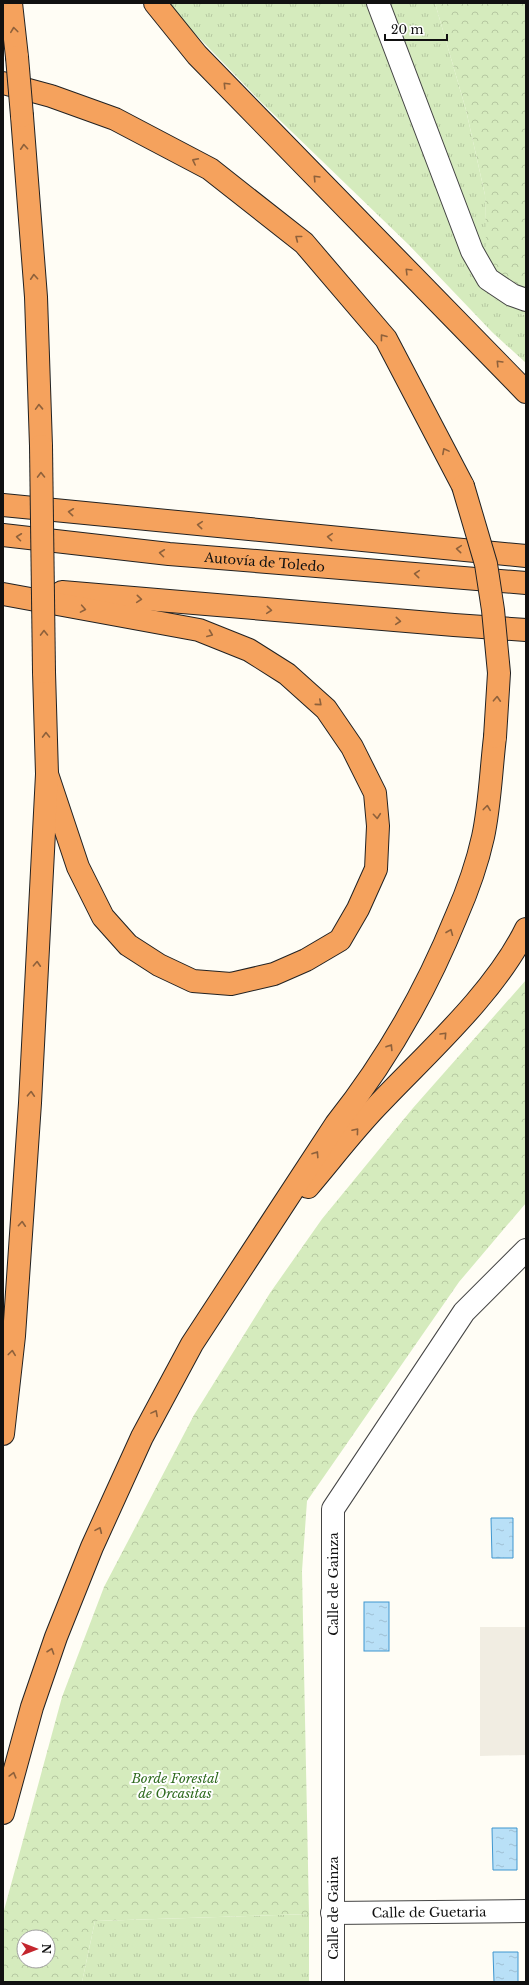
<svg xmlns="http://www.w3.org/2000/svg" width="529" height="1985" viewBox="0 0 529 1985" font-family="'Libre Baskerville',serif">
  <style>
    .grass { fill: url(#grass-tufts) }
    .park { fill: url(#park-crowns); fill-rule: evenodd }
    .plaza { fill: #f1ede2 }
    .water { fill: url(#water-ripples); stroke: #3f96cf }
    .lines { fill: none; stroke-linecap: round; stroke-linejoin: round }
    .minor-casing { stroke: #444; stroke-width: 24 }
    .highway-casing { stroke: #222; stroke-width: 24 }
    .minor { stroke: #fff; stroke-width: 22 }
    .highway { stroke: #f5a25d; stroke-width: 22 }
    .highway-bridge-casing { stroke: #222; stroke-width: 24; stroke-linecap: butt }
    .highway-bridge { stroke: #f5a25d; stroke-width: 22 }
    .oneway { stroke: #8e613b }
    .labels { text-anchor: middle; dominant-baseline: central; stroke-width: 4; stroke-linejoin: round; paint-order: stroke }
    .street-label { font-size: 13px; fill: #111; stroke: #fff }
    .park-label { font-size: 13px; font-style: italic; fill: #2f6b1f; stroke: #fff }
  </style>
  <defs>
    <pattern id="grass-tufts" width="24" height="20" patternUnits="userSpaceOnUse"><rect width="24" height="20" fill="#d5ebbd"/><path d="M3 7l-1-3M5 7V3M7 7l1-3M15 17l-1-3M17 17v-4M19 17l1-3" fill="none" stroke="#b6c8a1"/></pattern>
    <pattern id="park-crowns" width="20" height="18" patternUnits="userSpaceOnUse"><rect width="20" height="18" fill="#d5ebbd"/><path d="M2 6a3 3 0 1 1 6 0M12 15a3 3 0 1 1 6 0" fill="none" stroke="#b6c8a1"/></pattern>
    <pattern id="water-ripples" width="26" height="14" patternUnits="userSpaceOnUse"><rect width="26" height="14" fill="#b9e0f7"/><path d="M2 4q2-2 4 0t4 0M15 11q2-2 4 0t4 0" fill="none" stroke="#9ebfd3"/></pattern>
  </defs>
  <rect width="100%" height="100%" fill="#fffdf5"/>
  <g class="grass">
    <polygon points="170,3 435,3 466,110 485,195 486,225 521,314 526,315 526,363 492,332 409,245 262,103 178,16"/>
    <polygon points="309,1914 309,1982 82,1982 95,1921"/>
  </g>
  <g class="park">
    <polygon points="435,3 526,3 526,315 521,314 487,295 485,195 466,110"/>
    <path d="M526 980V1203L459 1282 307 1501 302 1571 309 1914 95 1921 82 1982H3V1914L62 1697 104 1587 194 1415 270 1293 322 1219 413 1108ZM24 1937H48V1961H24Z"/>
  </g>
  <polygon class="plaza" points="480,1627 526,1627 526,1755 480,1756"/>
  <g class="water">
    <polygon points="491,1518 513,1518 513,1558 492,1558"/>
    <rect x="364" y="1602" width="25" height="49"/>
    <polygon points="492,1828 517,1828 517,1870 493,1870"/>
    <polygon points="493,1952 518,1952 518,1982 494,1982"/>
  </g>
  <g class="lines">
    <defs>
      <g id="minor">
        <polyline points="378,3 472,251 488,279 512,295 526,300"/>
        <path id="s1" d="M332 1913 526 1911"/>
        <polyline points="333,1982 333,1509 464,1312 526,1250"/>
      </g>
      <g id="highway">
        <polyline points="11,3 17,57"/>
        <polyline points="155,3 197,55 526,392"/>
        <polyline points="3,83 51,96 115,119 210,169 304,243 386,339 463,486"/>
        <polyline points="22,116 36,297 41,446"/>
        <polyline points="3,505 526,556"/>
        <path id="s2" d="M3 535 169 554 526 583"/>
        <polyline points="62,592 454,625 526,630"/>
        <polyline points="3,594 199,630 249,650 287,674 326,709 352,747 375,793 378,826 376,869 358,909 340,940 306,960 274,974 231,984 193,981 159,965 128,945 103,917 78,867 47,774"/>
        <path d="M308 1187C331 1160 353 1131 377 1106 426 1054 495 993 526 929"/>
        <polyline points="3,1434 14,1336 30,1103 47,774 44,672"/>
        <path d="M3 1813 32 1707 56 1637 92 1547 142 1437 192 1344 336 1124C386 1061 426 991 456 917 467 892 477 864 483 837 490 805 491 770 495 737"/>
      </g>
    </defs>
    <use href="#minor" class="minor-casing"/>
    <use href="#highway" class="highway-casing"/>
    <use href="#minor" class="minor"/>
    <use href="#highway" class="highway"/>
    <defs>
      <g id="highway-bridge">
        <polyline points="17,57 22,116"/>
        <polyline points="41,446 44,672"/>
        <polyline points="463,486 486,564 493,610 499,673 495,737"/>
      </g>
    </defs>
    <use href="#highway-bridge" class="highway-bridge-casing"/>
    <use href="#highway-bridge" class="highway-bridge"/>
  </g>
  <defs><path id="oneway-chevron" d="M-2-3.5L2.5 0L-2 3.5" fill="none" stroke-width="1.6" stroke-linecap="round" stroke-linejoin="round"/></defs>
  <g class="oneway">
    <use href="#oneway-chevron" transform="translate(14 30) rotate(-97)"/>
    <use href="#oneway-chevron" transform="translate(226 85) rotate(-134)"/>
    <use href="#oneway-chevron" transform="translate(24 147) rotate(-94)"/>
    <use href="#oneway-chevron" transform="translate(195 161) rotate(-153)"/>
    <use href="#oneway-chevron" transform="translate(316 178) rotate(-134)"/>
    <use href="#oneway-chevron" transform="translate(298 238) rotate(-142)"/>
    <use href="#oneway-chevron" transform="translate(408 271) rotate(-135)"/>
    <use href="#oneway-chevron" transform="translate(34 277) rotate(-94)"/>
    <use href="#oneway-chevron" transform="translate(383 337) rotate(-127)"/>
    <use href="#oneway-chevron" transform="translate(499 363) rotate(-134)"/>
    <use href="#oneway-chevron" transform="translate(39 407) rotate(-92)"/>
    <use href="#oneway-chevron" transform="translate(445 451) rotate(-118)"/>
    <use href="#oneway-chevron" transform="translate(41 475) rotate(-91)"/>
    <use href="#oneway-chevron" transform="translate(71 512) rotate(-174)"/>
    <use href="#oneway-chevron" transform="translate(200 525) rotate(-175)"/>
    <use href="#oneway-chevron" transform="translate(19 537) rotate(-173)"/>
    <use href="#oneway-chevron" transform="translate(330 537) rotate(-175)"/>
    <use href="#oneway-chevron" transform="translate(459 549) rotate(-175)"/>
    <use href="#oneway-chevron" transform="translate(162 553) rotate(-173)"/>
    <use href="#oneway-chevron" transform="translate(417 574) rotate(-175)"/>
    <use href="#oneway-chevron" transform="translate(139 599) rotate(5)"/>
    <use href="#oneway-chevron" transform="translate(83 609) rotate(10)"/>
    <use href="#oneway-chevron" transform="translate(269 610) rotate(5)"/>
    <use href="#oneway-chevron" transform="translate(398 621) rotate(5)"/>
    <use href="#oneway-chevron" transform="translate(44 633) rotate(-91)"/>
    <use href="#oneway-chevron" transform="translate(210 634) rotate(22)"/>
    <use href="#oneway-chevron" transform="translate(497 699) rotate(-87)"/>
    <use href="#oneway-chevron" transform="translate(319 703) rotate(41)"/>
    <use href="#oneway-chevron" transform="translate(46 735) rotate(-91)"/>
    <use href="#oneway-chevron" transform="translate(487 808) rotate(-83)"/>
    <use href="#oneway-chevron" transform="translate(377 816) rotate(85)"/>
    <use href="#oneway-chevron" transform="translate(450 932) rotate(-68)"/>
    <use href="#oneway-chevron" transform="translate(37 964) rotate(-87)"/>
    <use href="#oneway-chevron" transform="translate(444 1035) rotate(-47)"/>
    <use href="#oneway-chevron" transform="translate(390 1047) rotate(-58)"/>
    <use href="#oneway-chevron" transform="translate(31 1094) rotate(-87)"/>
    <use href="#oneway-chevron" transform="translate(356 1131) rotate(-50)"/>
    <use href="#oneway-chevron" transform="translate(316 1154) rotate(-57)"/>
    <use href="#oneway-chevron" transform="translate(22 1224) rotate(-86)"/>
    <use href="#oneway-chevron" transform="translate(12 1353) rotate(-83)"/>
    <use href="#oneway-chevron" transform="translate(155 1413) rotate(-62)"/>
    <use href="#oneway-chevron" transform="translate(99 1530) rotate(-66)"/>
    <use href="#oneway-chevron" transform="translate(51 1651) rotate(-71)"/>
    <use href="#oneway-chevron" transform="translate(13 1775) rotate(-75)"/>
  </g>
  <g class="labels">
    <g class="street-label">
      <text stroke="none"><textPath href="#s2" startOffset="263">Autovía de Toledo</textPath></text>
      <text transform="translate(333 1584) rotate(-90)">Calle de Gainza</text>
      <text transform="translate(333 1908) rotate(-90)">Calle de Gainza</text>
      <text stroke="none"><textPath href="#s1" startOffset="97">Calle de Guetaria</textPath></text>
    </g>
    <g class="park-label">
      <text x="175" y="1778">Borde Forestal<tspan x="175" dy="15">de Orcasitas</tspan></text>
    </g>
  </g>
  <rect width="529" height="1985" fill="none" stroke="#111111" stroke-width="8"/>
  <g transform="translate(36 1949) rotate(90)"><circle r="19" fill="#ffffff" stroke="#a0a0a0"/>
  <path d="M0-3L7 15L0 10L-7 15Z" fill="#c4262e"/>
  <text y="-6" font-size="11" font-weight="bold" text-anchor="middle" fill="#111111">N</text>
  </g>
  <path d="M385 34v6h62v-6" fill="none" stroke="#111111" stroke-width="2"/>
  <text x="391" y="34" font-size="12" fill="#111111" stroke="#ffffff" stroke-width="3" paint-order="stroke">20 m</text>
</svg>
